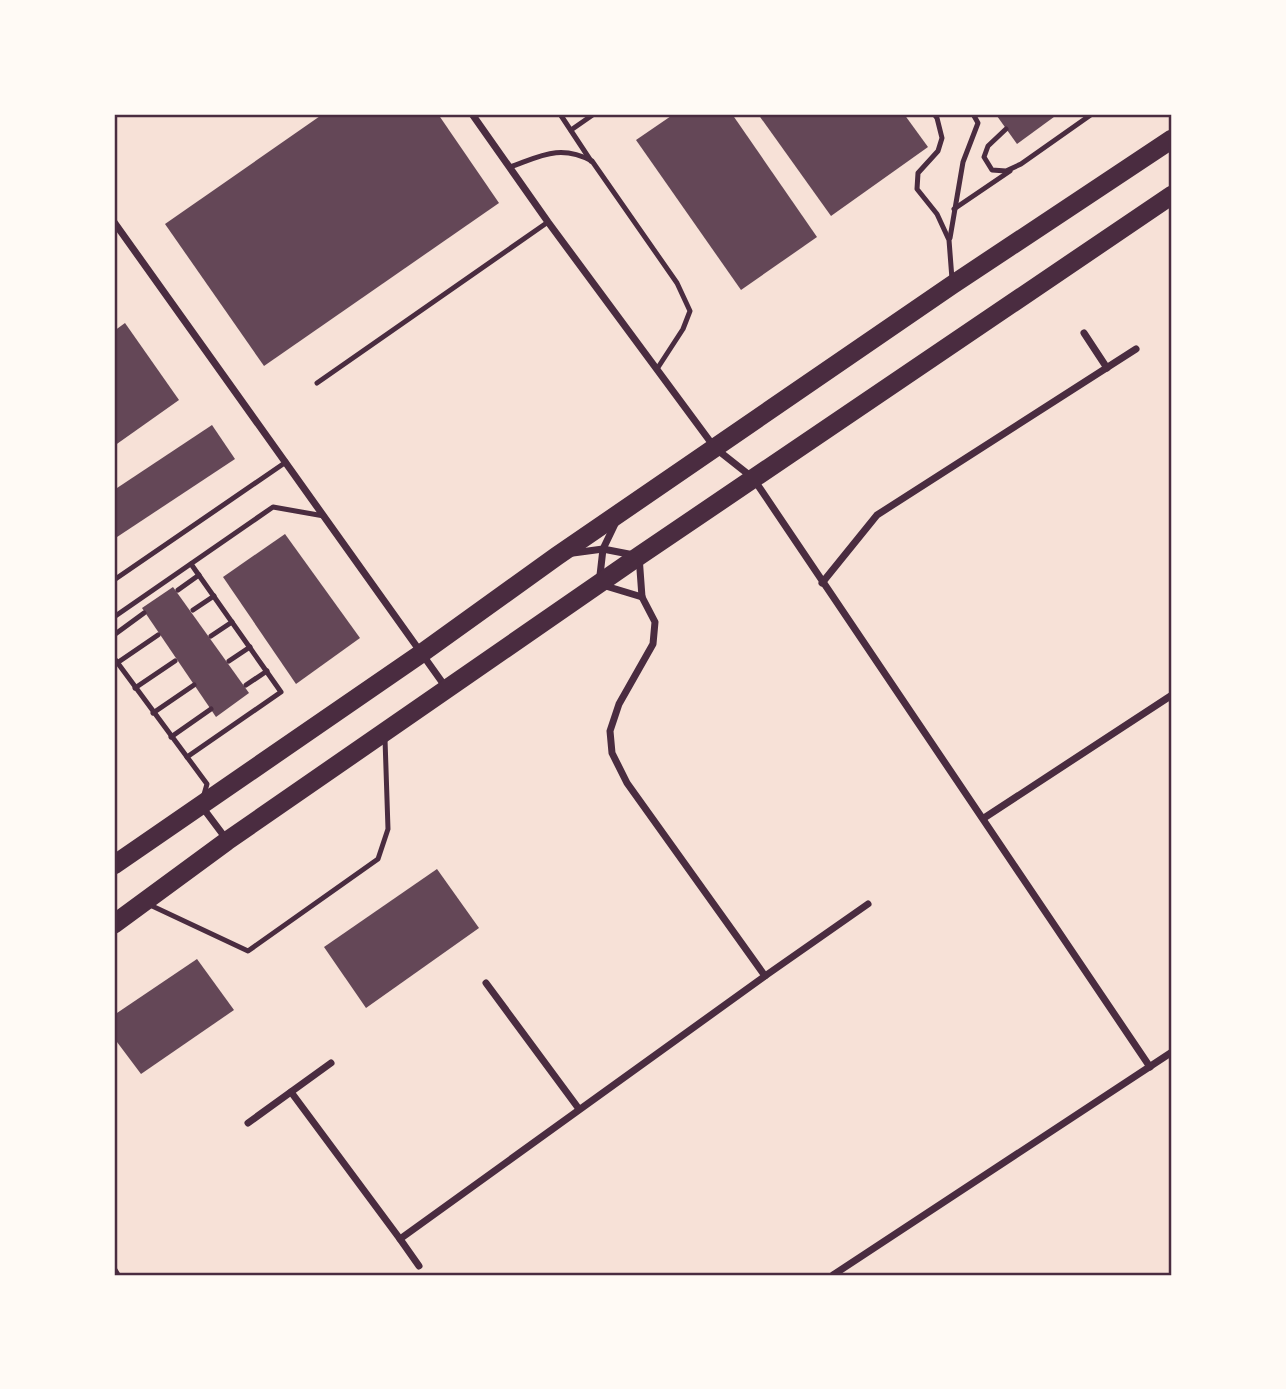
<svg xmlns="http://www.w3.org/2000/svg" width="1286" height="1389" viewBox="0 0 1286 1389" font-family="'Zilla Slab',serif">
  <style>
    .building { fill: #644757 }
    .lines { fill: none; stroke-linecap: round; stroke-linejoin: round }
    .service { stroke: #4a2c40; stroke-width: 5 }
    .minor { stroke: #4a2c40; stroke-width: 7 }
    .trunk { stroke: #4a2c40; stroke-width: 19 }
    .neatline { fill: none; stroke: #4a2c40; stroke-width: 2.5 }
  </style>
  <rect width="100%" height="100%" fill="#f7e1d7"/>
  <g class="building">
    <polygon points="323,114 438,114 499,203 264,366 165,224"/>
    <polygon points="674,114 732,114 817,237 741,290 636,140"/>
    <polygon points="758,114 904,114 928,147 831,216"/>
    <polygon points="1001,114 1058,114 1017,144 997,116"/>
    <polygon points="125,323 179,400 114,446 114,331"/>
    <polygon points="212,425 235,459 114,539 114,490"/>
    <polygon points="285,534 360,638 296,684 223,577"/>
    <polygon points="173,587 249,693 216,717 142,608"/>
    <polygon points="437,869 479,928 366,1008 324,947"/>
    <polygon points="197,959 234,1010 141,1074 114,1038 114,1015"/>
  </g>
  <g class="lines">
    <g class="service">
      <polyline points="560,114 591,161"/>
      <polyline points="934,114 937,118 942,138 938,151 918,173 917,189 937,214 949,240 952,279"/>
      <polyline points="1006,129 988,146 984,157 992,170 1006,171 1021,164 1092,114"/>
      <polyline points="571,130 594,114"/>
      <path d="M510 167C541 156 560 144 592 161L677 283 690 311 683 329 657 369"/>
      <polyline points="954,209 1010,171"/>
      <polyline points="950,238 963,162 978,123 973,114"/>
      <polyline points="317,383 548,222"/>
      <polyline points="114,580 286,462"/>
      <polyline points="178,590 199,575"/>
      <polyline points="193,610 214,596"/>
      <polyline points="114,617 273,507 324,516"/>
      <polyline points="114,635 144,613"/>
      <polyline points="211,636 232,622"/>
      <polyline points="114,658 207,784 203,798"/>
      <polyline points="229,661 250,647"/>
      <polyline points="117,663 158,635"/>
      <polyline points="246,685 267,671"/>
      <polyline points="135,688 175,661"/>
      <polyline points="153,713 194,685"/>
      <polyline points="171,737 211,709"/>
      <polyline points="187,757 281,692 191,564"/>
      <polyline points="150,905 248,951 378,859 388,829 385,739"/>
    </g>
    <g class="minor">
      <polyline points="472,114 548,222 715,448 753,478 1150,1067"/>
      <polyline points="114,222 447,689"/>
      <polyline points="1084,333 1107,368"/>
      <polyline points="615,524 603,549 599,584 642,597"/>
      <polyline points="822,583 877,515 1136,349"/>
      <polyline points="203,808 227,840"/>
      <polyline points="984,818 1172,695"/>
      <polyline points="765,976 868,904"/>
      <polyline points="486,983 579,1109"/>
      <polyline points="291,1092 400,1239 765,976 627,783 612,753 610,731 619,704 653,644 655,622 642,597 639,556 603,549 573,553"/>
      <polyline points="248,1123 331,1063"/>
      <polyline points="400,1239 419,1266"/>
      <polyline points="114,1270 117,1275"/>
      <polyline points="833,1275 1172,1052"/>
    </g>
    <g class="trunk">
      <polyline points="114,865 422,653 557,556 952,285 1172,139"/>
      <polyline points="114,924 227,841 639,556 1172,195"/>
    </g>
  </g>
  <rect width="1286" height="1389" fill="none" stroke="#fffaf5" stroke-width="231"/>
  <rect x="116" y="116" width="1054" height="1158" class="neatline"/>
</svg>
